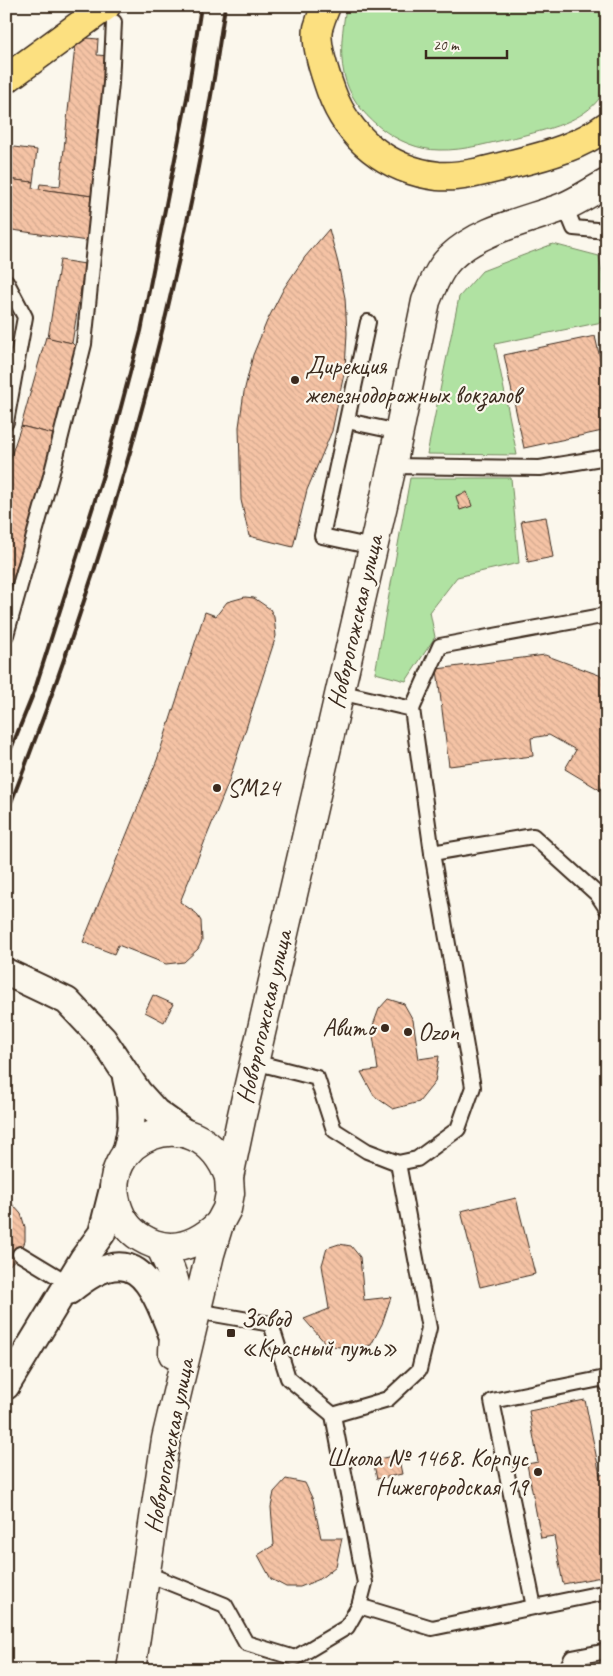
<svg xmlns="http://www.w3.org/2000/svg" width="613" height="1676" viewBox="0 0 613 1676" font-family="Caveat,sans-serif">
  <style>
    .grass { fill: #b0e2a2; stroke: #768660 }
    .building { fill: url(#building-back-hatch); stroke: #3b2a1e }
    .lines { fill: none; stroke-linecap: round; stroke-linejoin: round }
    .lane-casing { stroke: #3b2a1e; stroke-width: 18 }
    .street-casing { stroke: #3b2a1e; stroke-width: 30 }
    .secondary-casing { stroke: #3b2a1e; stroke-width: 31 }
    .primary-casing { stroke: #3b2a1e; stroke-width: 31 }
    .lane { stroke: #fbf7ec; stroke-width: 14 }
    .street { stroke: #fbf7ec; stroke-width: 26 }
    .secondary { stroke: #fbf7ec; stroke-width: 28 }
    .primary { stroke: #fce080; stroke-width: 28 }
    .rail { stroke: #3b2a1e; stroke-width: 4 }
    .poi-dot { fill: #3b2a1e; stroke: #fbf7ec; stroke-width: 2 }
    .labels { text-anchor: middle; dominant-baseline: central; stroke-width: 4.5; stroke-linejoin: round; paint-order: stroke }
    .poi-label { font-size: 25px; fill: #3b2a1e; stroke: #fbf7ec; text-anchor: start }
    .street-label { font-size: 25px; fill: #3b2a1e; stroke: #fbf7ec }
  </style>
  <defs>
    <pattern id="building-back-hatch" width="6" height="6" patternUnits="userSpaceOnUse" patternTransform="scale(1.25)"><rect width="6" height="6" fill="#f5c3a5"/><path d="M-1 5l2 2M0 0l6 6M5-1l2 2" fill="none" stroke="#d3a88e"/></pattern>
  </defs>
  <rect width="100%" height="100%" fill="#fbf7ec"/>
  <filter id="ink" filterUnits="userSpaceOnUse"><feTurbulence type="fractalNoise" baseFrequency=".02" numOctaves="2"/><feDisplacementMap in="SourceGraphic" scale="10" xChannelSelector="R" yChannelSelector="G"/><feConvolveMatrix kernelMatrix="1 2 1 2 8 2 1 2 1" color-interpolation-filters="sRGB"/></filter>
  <g filter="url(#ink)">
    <g class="grass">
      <path d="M346 6H607C607 29 613 79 601 96 584 122 545 130 517 137 492 142 465 151 439 150 399 150 352 114 344 74 339 51 343 29 346 6Z"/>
      <polygon points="553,244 599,256 607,299 607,321 495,344 517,455 427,454 459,297 482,271"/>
      <polygon points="410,478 511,478 519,563 457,577 430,612 435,637 406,681 375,673"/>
    </g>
    <g class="building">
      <polygon points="76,37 98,39 97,55 109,56 92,196 39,189 40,184 60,186"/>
      <polygon points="6,146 37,150 33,182 6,179"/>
      <polygon points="6,179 33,182 32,188 92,196 87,241 6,229"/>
      <polygon points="329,229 338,263 345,298 347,333 345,369 332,431 307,490 293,547 249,536 241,500 239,427 244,392 253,355 267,321 284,288 305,257"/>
      <polygon points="60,260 85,264 72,343 48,338"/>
      <polygon points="595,336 607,389 607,430 524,448 504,355"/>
      <polygon points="46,337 72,343 79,350 57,435 21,426"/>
      <polygon points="21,426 57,435 6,602 6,471"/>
      <polygon points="467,492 472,506 460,510 456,496"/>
      <polygon points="546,517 553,557 528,562 521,521"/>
      <polygon points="245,597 254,598 270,609 274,617 276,636 228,784 180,902 196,913 201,921 202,941 198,949 184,962 166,964 118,945 114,954 83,942 157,760 205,612 216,616 227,602"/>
      <polygon points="545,655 607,678 607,779 600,790 565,769 576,750 549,735 531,738 533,756 449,766 437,669"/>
      <polygon points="153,995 173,1004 164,1022 145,1012"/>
      <polygon points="388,999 404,1004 413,1020 419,1059 439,1056 435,1082 419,1102 393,1109 374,1096 361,1072 378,1070 372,1028 379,1009"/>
      <polygon points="6,1197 21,1214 25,1227 25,1241 20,1254 6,1269"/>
      <polygon points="516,1198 535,1274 480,1287 461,1211"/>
      <polygon points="339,1244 351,1246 360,1257 364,1300 391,1297 382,1324 371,1345 352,1349 327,1345 304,1319 329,1309 322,1265 327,1248"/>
      <polygon points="585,1400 600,1475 607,1474 607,1503 605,1504 607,1515 607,1576 563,1584 554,1536 541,1538 527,1464 538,1462 529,1411"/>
      <polygon points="398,1455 402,1474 377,1479 373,1460"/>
      <polygon points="286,1479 305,1483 313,1500 321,1538 342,1538 336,1566 320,1579 300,1587 286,1587 271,1579 258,1555 274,1545 271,1507 274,1492"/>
    </g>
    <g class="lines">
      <defs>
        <g id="lane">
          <polyline points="565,206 574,228 607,231"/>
          <polyline points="6,281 25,317 6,422"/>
          <polyline points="368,322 322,536 373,547"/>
          <polyline points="347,421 399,432"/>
          <polyline points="392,466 540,468 607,457"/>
          <polyline points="6,635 51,476 84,344 111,83 114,22"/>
          <polyline points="339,692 412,709 432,853 533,836 597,894 607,909"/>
          <polyline points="412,709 440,646 607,615"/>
          <polyline points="254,1062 317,1078 334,1130 367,1151 398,1163 417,1159 458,1129 473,1087 432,853"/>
          <polyline points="20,1254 68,1283"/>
          <polyline points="197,1311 271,1324 288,1378 333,1415"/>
          <polyline points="145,1573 225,1605 246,1643 295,1658 347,1627 359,1606 365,1583 333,1415 388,1399 419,1370 429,1328 398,1163"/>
          <polyline points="359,1606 432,1628 607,1592"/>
          <polyline points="534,1607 492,1401 605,1378 607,1384"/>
          <polyline points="566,1670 572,1658 607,1651"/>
        </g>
        <g id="street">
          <polyline points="6,972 67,1001 103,1039 138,1092 156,1112 184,1132"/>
          <path d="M125 1155C134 1124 133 1109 126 1078"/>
          <path d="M69 1291C132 1238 151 1277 173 1337"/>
          <polyline points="6,1386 83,1259 102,1233 114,1185"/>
        </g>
        <g id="secondary">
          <path d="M219 1224C201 1241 179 1253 154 1244 138 1238 125 1227 119 1211 91 1139 197 1093 229 1177"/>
          <path d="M160 1246C168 1263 178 1283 177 1303 177 1320 173 1336 173 1354"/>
          <path d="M131 1670 166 1439 210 1254 219 1224 227 1209 230 1193 229 1177 242 1115 392 466 426 301C432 286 439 269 450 258 480 229 526 221 563 207 578 201 592 191 607 183"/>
        </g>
        <g id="primary">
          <path d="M326 6C323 13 320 21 318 28 315 45 325 74 331 91 348 138 387 170 438 176 463 178 492 169 516 163 549 155 580 146 607 126"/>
          <polyline points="6,79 106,6"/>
        </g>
      </defs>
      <use href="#lane" class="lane-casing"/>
      <use href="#street" class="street-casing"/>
      <use href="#secondary" class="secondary-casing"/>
      <use href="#primary" class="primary-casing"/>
      <use href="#lane" class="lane"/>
      <use href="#street" class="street"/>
      <use href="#secondary" class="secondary"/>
      <use href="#primary" class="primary"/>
      <g class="rail">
        <polyline points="6,761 34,692 103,475 141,331 187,98 201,6"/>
        <path d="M6 815C110 554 186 284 225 6"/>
      </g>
    </g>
  </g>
  <g class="poi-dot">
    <circle cx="295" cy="380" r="5"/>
    <circle cx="217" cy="788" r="5"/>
    <circle cx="385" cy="1028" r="5"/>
    <circle cx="408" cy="1032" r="5"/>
    <rect x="226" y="1328" width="10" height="10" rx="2.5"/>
    <circle cx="538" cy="1472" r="5"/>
  </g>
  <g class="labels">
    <g class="poi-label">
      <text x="305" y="366">Дирекция<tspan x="305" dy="29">железнодорожных вокзалов</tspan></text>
      <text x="227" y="788">SM24</text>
      <text x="375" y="1028" text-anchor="end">Авито</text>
      <text x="418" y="1032">Ozon</text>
      <text x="241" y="1319">Завод<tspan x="241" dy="29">«Красный путь»</tspan></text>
      <text x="528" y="1458" text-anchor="end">Школа № 1468. Корпус<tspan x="528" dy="29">Нижегородская 19</tspan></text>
    </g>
    <g class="street-label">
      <text transform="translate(355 622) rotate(-77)">Новорогожская улица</text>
      <text transform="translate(264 1017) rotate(-77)">Новорогожская улица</text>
      <text transform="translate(169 1446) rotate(-79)">Новорогожская улица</text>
    </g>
  </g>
  <rect width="613" height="1676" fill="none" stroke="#fbf7ec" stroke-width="25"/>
  <rect x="12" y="12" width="588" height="1651" fill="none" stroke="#3b2a1e" stroke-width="2" filter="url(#ink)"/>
  <path d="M426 50v8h81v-8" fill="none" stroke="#3b2a1e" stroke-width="2.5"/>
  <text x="433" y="50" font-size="15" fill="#3b2a1e" stroke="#fbf7ec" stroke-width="4" paint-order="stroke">20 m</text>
</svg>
